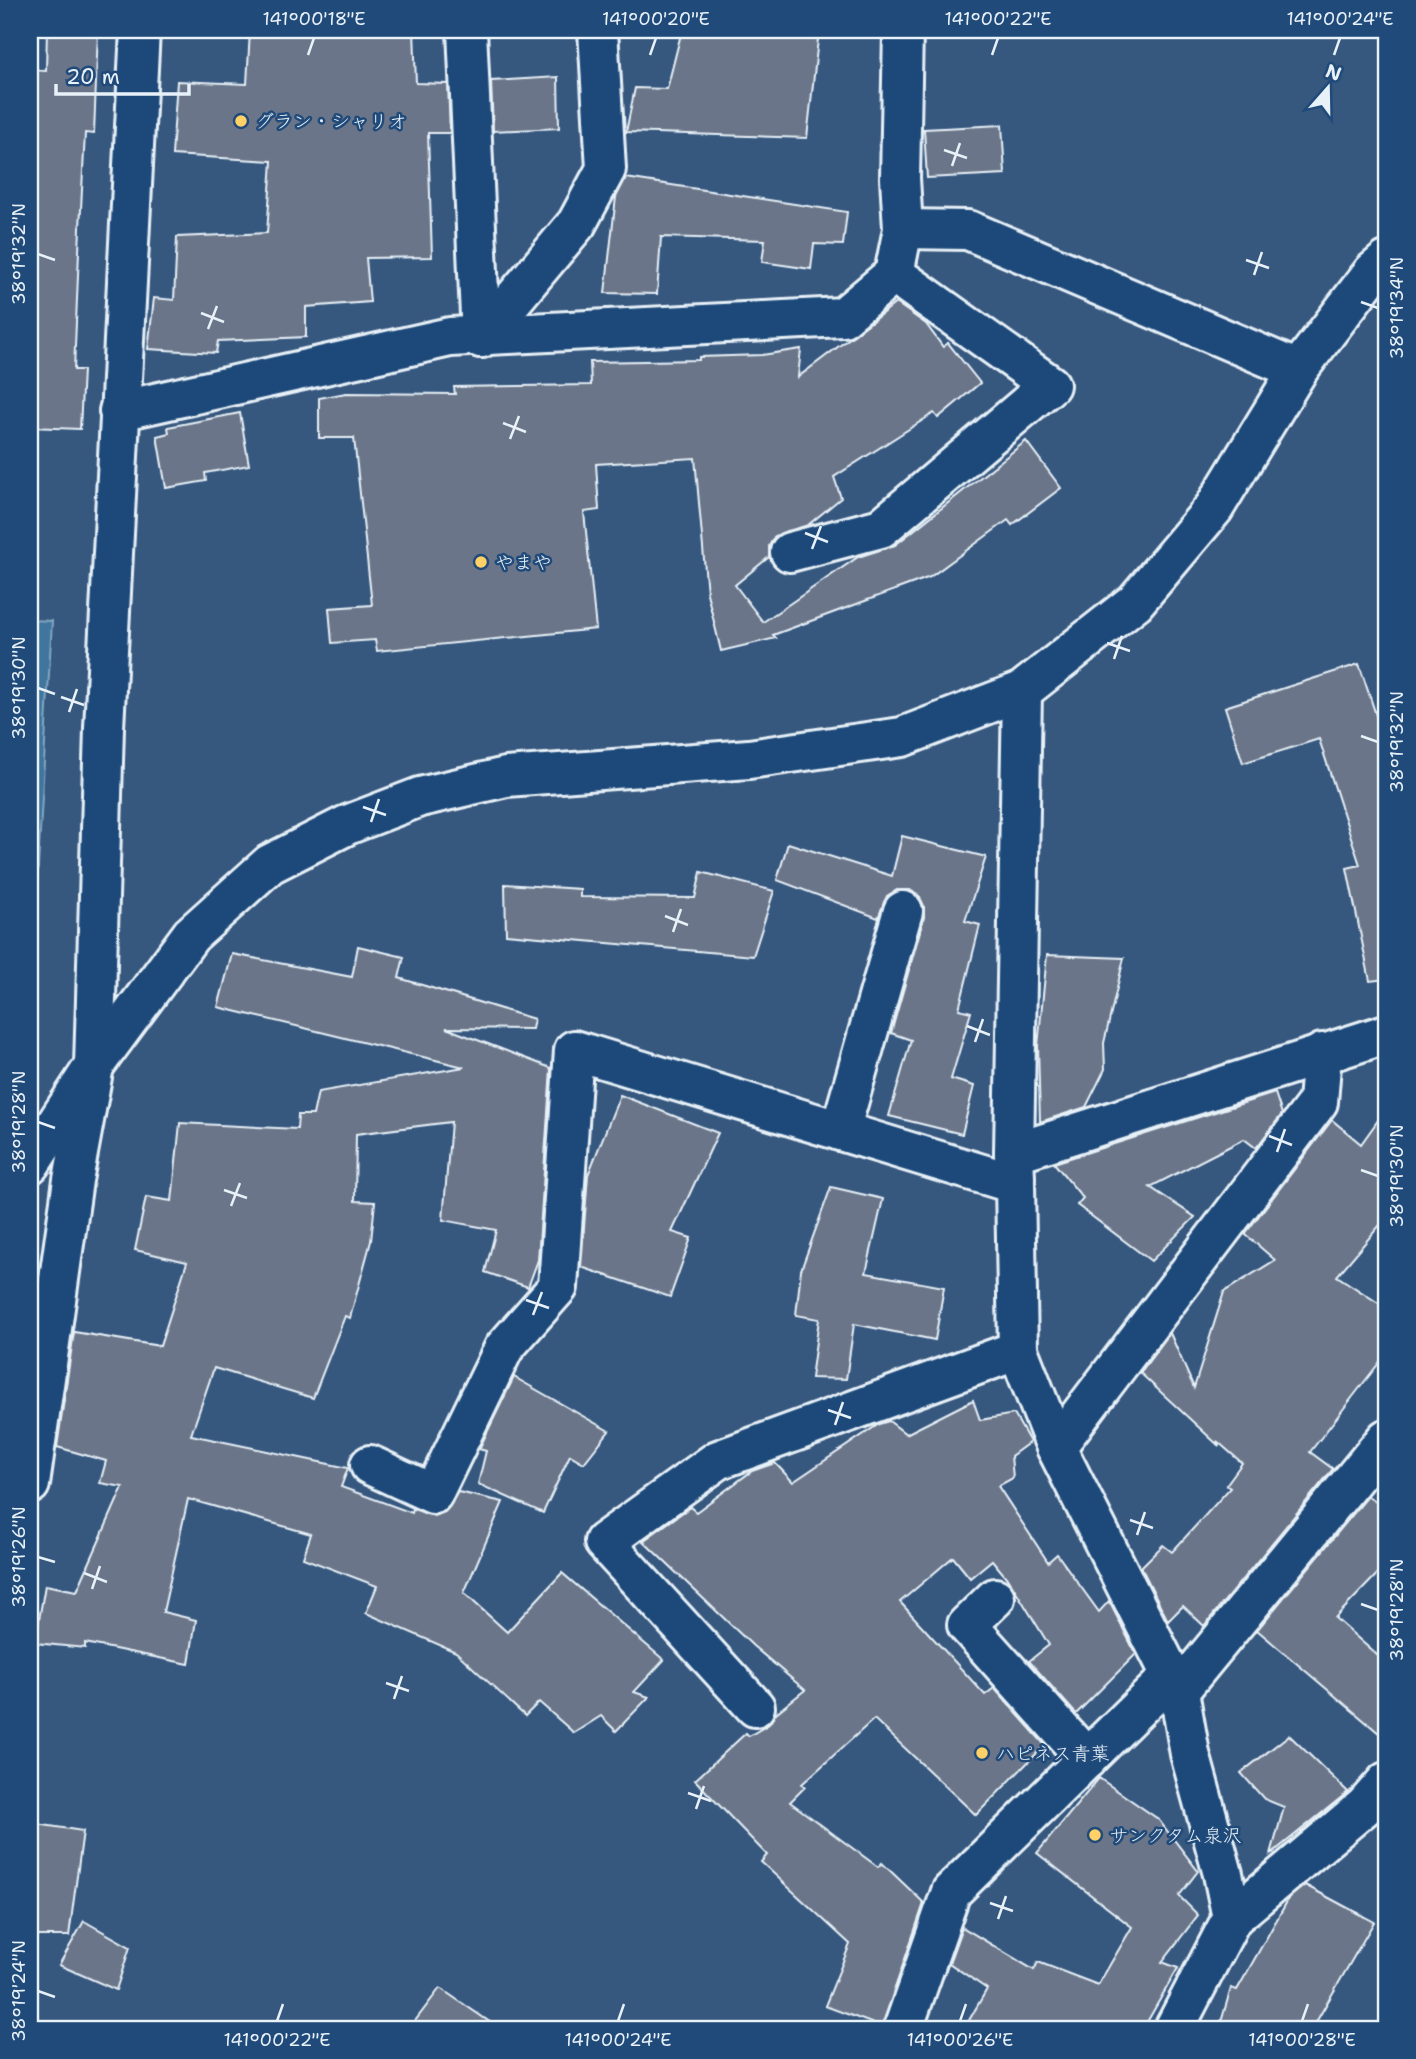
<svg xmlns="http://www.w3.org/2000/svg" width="1416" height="2059" viewBox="0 0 1416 2059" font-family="'Shantell Sans','Klee One',sans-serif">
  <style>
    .water { fill: #40759d; stroke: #83a7c1; stroke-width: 2 }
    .building { fill: #6a7589; stroke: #e8f1f8; stroke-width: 2 }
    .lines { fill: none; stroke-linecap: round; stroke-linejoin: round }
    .minor-casing { stroke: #e8f1f8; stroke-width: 44 }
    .minor { stroke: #1f4a7a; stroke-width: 38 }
    .ticks { fill: none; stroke: #e8f1f8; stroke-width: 2.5 }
    .poi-dot { fill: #ffd166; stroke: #1f4a7a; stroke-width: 2.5 }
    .labels { text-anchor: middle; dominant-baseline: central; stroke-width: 5; stroke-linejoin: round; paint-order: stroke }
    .poi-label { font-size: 19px; fill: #e8f1f8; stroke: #1f4a7a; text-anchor: start }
    .neatline { fill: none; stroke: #e8f1f8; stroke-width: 2.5 }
    .ticks-label { font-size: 18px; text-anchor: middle; fill: #e8f1f8 }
  </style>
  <rect width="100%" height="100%" fill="#36577e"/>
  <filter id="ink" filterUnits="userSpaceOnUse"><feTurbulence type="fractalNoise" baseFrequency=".0143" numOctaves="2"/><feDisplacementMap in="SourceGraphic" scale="14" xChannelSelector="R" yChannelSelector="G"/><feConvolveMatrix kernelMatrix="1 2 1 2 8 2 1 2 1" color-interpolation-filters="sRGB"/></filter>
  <g filter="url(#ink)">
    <polygon class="water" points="30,620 52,621 30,1009"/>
    <g class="building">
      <polygon points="47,30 98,30 94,134 85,133 80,228 74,370 83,370 80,429 30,427 30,70 46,71"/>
      <polygon points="250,30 414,30 416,83 448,84 450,133 428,133 432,257 366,258 370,302 306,307 306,337 218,341 216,353 148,349 154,298 174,300 177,237 267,233 272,161 172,155 177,81 247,84"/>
      <polygon points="682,30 819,30 807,138 626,132 635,88 667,89"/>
      <polygon points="558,77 559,128 493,131 491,81"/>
      <polygon points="1002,125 1005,174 927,178 924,129"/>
      <polygon points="626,178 847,212 843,245 814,244 811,269 762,262 765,240 661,237 657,294 605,293 616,197"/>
      <polygon points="896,303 926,324 943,347 948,343 980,383 938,418 934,413 834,477 841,498 808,525 775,536 769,546 769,557 735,585 763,622 858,557 895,545 1026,441 1061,488 1012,525 1008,520 930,577 773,635 776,638 721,651 707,593 695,458 596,464 599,510 584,512 596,629 377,651 375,640 332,643 329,608 372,605 354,438 319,438 319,398 346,393 455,394 454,387 591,385 590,362 699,360 699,357 762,355 801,349 798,377"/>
      <polygon points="240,413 249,465 205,473 206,481 166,488 157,436 169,433 168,427"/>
      <polygon points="1359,664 1386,745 1386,979 1370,981 1347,868 1360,865 1319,739 1243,763 1225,707"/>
      <polygon points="902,836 986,857 965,921 980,925 959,1009 971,1012 951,1079 974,1086 962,1134 889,1116 911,1040 891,1033 924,917 924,906 919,896 910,890 897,890 887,896 878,918 777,880 788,843 892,876"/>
      <polygon points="701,872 774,891 753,956 506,934 505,884 580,889 580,897 695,898"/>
      <polygon points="358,946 404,957 399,978 534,1019 532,1029 446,1028 551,1068 538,1260 528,1287 485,1272 496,1230 443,1220 451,1122 356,1134 355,1201 375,1202 371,1241 350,1318 345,1316 313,1398 214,1368 191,1435 348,1468 341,1487 412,1513 413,1509 434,1516 445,1512 458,1492 503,1502 464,1593 507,1632 562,1573 664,1660 634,1692 649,1697 616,1731 601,1716 574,1733 539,1702 525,1716 456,1652 366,1613 377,1586 303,1558 311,1534 188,1499 163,1612 196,1620 189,1664 85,1643 85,1648 35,1643 45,1585 77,1591 123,1487 100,1483 106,1461 57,1447 74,1332 160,1346 187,1262 135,1250 146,1197 172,1201 180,1123 297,1129 298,1115 313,1115 318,1092 464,1067 218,1007 232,954 352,977"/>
      <polygon points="1047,955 1124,958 1104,1043 1105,1069 1086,1107 1040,1122 1038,1046"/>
      <polygon points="1275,1093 1282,1114 1256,1148 1244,1139 1150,1187 1195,1217 1151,1261 1077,1205 1083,1198 1054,1163"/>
      <polygon points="620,1095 718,1133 672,1232 691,1238 670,1297 581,1267 588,1175"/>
      <polygon points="1386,1109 1386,1218 1337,1276 1386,1308 1386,1354 1310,1452 1333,1469 1204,1626 1183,1606 1168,1621 1141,1567 1163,1545 1172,1552 1230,1488 1226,1485 1242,1463 1217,1441 1219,1446 1140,1373 1170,1333 1194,1388 1224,1292 1275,1260 1245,1234 1332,1120 1361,1144"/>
      <polygon points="831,1187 883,1199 866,1273 944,1287 935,1340 854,1324 846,1379 811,1378 819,1319 796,1315 801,1270"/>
      <polygon points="514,1377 609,1431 584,1463 570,1455 543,1513 478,1484 486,1451 479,1449"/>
      <polygon points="973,1400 980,1420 1014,1414 1030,1442 1011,1456 1013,1478 998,1486 1048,1562 1057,1554 1099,1612 1109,1601 1136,1654 1076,1714 1029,1661 1049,1645 1011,1583 992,1560 970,1578 953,1557 900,1602 985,1695 994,1688 1045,1745 976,1815 874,1719 802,1784 805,1787 790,1802 878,1867 882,1863 924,1903 882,2027 825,2006 850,1944 761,1862 767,1855 695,1780 746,1733 749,1736 769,1724 776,1713 805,1690 753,1646 643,1541 690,1507 696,1512 752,1471 775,1463 793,1482 879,1424 889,1421 906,1434"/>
      <polygon points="1368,1496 1386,1510 1386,1565 1335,1618 1386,1663 1386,1739 1257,1630"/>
      <polygon points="1289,1735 1348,1792 1271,1854 1284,1807 1264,1799 1241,1773"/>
      <polygon points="1099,1778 1158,1819 1198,1871 1179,1896 1198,1915 1162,1962 1178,1968 1143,2029 964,2029 987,1989 949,1963 962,1927 1034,1970 1038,1962 1098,1985 1132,1927 1037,1853"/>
      <polygon points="30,1823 83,1831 69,1936 30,1936"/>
      <polygon points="1305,1885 1374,1922 1312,2029 1219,2029 1231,1988 1237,1990 1289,1898"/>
      <polygon points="84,1921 130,1947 116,1990 59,1965"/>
      <polygon points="440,1988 500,2029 409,2029"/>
    </g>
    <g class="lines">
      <defs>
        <g id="minor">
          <polyline points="467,30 481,338"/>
          <polyline points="903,229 968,230 1298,370"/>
          <polyline points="481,338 577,223 606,169 598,30"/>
          <polyline points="119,411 450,337 843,317 894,274 903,229 900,178 903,30"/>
          <polyline points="790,552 881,528 1050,385 894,274"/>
          <polyline points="840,1131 903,911"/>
          <polyline points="1014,1153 1022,691"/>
          <polyline points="30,1164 94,1066 191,935 270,864 347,825 420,797 506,777 749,759 902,737 1022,691 1135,602 1214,508 1298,370 1373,272 1386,261"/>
          <polyline points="1015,1178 1014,1153 1386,1034"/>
          <polyline points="1056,1447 1318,1102 1322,1053"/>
          <polyline points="370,1465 433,1494 504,1348 558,1287 574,1050 1015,1184 1018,1350"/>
          <polyline points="30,1484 73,1180 94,1066 104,728 140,30"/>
          <polyline points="995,1598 967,1625 1087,1759"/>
          <polyline points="1179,1691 1386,1439"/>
          <polyline points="755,1707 604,1542 718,1460 1018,1350 1056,1447 1179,1691 1190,1754 1223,1874 1232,1918 1174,2029"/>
          <polyline points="1232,1918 1365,1806 1386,1782"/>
          <polyline points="903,2029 951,1892 1171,1676"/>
        </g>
      </defs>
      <use href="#minor" class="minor-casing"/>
      <use href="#minor" class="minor"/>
    </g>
  </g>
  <path class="ticks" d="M308 55 314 38M650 55 656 38M992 55 998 38M1334 55 1340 38M944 150 967 158M952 166 960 143M38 254 55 260M1246 260 1269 268M1254 275 1262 252M1361 302 1378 308M201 313 224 322M208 329 217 306M503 423 526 432M510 439 519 416M805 533 828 542M812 549 821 526M1107 643 1130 651M1114 659 1122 636M38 688 55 694M61 697 84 705M69 712 77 689M1361 736 1378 742M363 807 386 815M371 822 379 799M665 916 688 925M673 932 681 909M967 1026 990 1035M975 1042 983 1019M38 1122 55 1128M1269 1136 1292 1145M1277 1152 1285 1129M1361 1170 1378 1176M224 1190 247 1198M231 1206 240 1183M526 1300 549 1308M533 1315 542 1292M828 1410 851 1418M835 1425 843 1402M1130 1520 1153 1528M1137 1535 1145 1512M38 1557 55 1562M84 1573 107 1582M92 1589 100 1566M1361 1604 1378 1610M386 1683 409 1691M394 1699 402 1676M688 1793 711 1801M696 1809 704 1786M990 1903 1013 1911M998 1919 1006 1896M38 1991 55 1997M277 2021 283 2004M618 2021 624 2004M960 2021 966 2004M1302 2021 1308 2004"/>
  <g class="poi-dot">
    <circle cx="241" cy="121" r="7"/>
    <circle cx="481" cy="562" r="7"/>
    <circle cx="982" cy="1753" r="7"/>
    <circle cx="1095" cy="1835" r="7"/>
  </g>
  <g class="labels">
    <g class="poi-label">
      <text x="255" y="121">グラン・シャリオ</text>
      <text x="495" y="562">やまや</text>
      <text x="996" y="1753">ハピネス青葉</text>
      <text x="1109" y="1835">サンクタム泉沢</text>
    </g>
  </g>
  <rect width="1416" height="2059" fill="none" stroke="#1f4a7a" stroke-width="77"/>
  <g transform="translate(1328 88) rotate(20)" stroke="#1f4a7a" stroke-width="5" paint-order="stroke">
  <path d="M0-5L12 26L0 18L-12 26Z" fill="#e8f1f8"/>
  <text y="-10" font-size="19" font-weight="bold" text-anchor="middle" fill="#e8f1f8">N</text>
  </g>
  <path d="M56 84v10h133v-10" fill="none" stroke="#e8f1f8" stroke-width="3.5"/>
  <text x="66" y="84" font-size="21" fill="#e8f1f8" stroke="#1f4a7a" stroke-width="5" paint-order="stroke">20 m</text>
  <rect x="38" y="38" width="1340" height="1983" class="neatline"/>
  <g class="ticks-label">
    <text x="314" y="25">141°00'18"E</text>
    <text x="656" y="25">141°00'20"E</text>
    <text x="998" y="25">141°00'22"E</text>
    <text x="1340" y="25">141°00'24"E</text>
    <text transform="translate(19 254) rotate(-90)" y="6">38°19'32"N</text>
    <text transform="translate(1397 308) rotate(-90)" y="6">38°19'34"N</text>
    <text transform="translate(19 688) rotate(-90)" y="6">38°19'30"N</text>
    <text transform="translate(1397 742) rotate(-90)" y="6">38°19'32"N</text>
    <text transform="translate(19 1122) rotate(-90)" y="6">38°19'28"N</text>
    <text transform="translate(1397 1176) rotate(-90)" y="6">38°19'30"N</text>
    <text transform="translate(19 1557) rotate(-90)" y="6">38°19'26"N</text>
    <text transform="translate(1397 1610) rotate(-90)" y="6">38°19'28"N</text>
    <text transform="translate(19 1991) rotate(-90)" y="6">38°19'24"N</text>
    <text x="277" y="2046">141°00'22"E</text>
    <text x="618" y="2046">141°00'24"E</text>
    <text x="960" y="2046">141°00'26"E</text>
    <text x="1302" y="2046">141°00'28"E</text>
  </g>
</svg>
